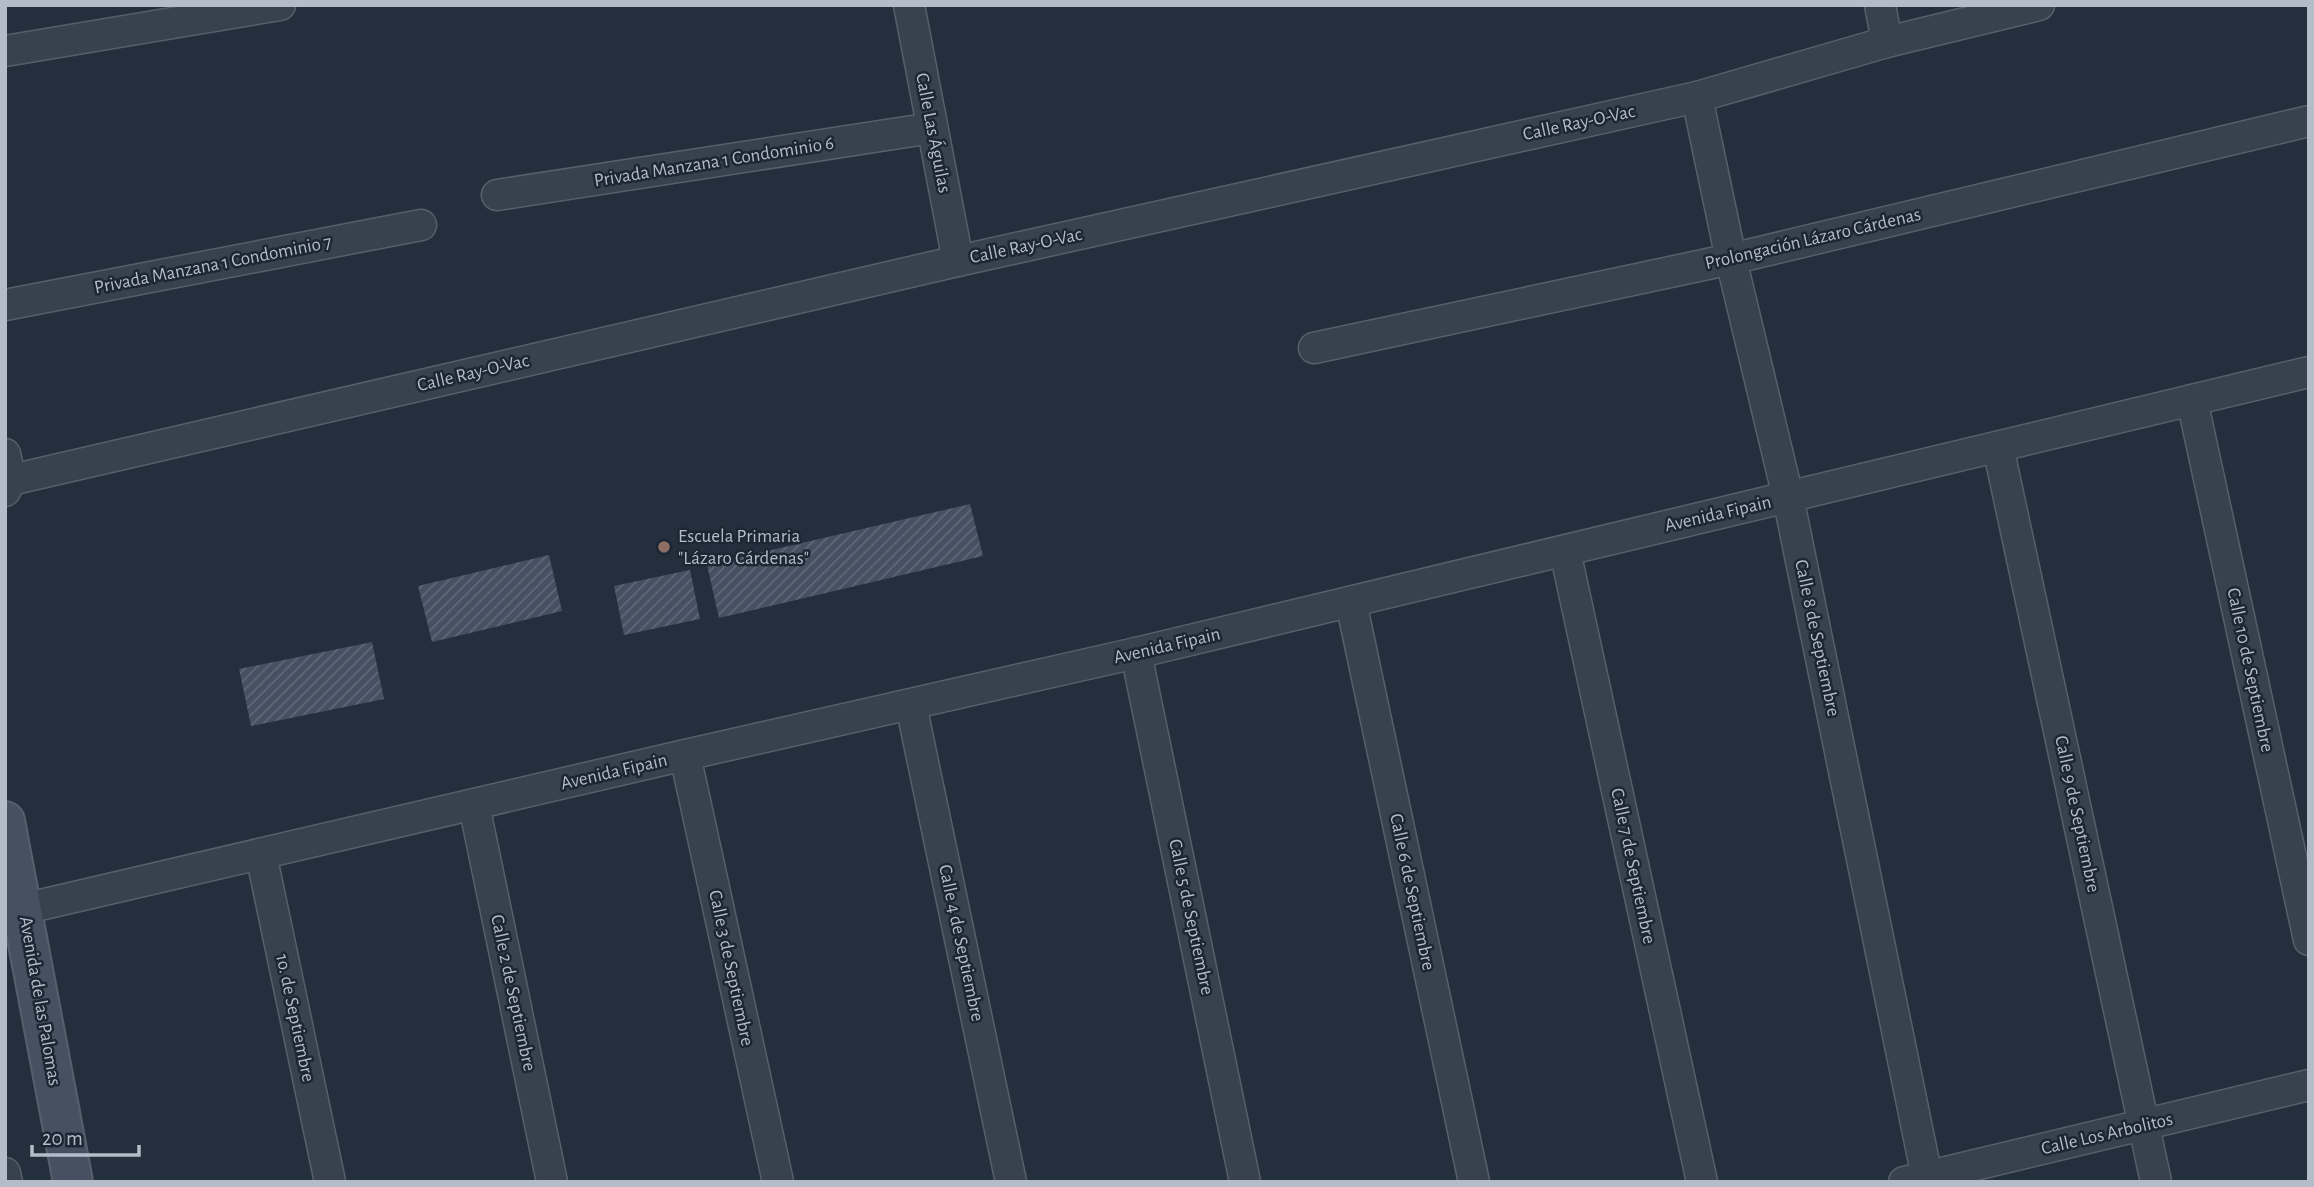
<svg xmlns="http://www.w3.org/2000/svg" width="2314" height="1187" viewBox="0 0 2314 1187" font-family="'Alegreya Sans',sans-serif">
  <style>
    .building { fill: url(#building-hatch) }
    .lines { fill: none; stroke-linecap: round; stroke-linejoin: round }
    .minor-casing { stroke: #565f6c; stroke-width: 33 }
    .secondary-casing { stroke: #565f6c; stroke-width: 42 }
    .minor { stroke: #38414e; stroke-width: 30 }
    .secondary { stroke: #465061; stroke-width: 38 }
    .education-dot { fill: #8d6e63; stroke: #1d2633; stroke-width: 2.5 }
    .labels { text-anchor: middle; dominant-baseline: central; stroke-width: 5; stroke-linejoin: round; paint-order: stroke }
    .street-label { font-size: 19px; fill: #b4bcc9; stroke: #1d2633 }
    .poi-label { font-size: 19px; fill: #b4bcc9; stroke: #1d2633; text-anchor: start }
  </style>
  <defs>
    <pattern id="building-hatch" width="6" height="6" patternUnits="userSpaceOnUse" patternTransform="scale(1.75)"><rect width="6" height="6" fill="#455162"/><path d="M-1 1l2-2M0 6l6-6M5 7l2-2" fill="none" stroke="#5d6877"/></pattern>
  </defs>
  <rect width="100%" height="100%" fill="#242f3e"/>
  <g class="building">
    <polygon points="970,504 983,556 719,618 707,565"/>
    <polygon points="549,555 562,611 432,642 418,586"/>
    <polygon points="690,570 700,619 624,635 614,586"/>
    <polygon points="372,642 384,699 251,726 239,669"/>
  </g>
  <g class="lines">
    <defs>
      <g id="minor">
        <polyline points="909,5 958,261"/>
        <polyline points="1880,5 1887,42"/>
        <polyline points="5,51 280,5"/>
        <polyline points="1697,97 1731,259 1788,497 1928,1182"/>
        <polyline points="497,195 932,128"/>
        <polyline points="5,305 421,225"/>
        <polyline points="1314,348 1731,259 2309,121"/>
        <polyline points="2192,400 2309,940"/>
        <polyline points="1998,447 2156,1182"/>
        <polyline points="5,454 11,480 5,491"/>
        <polyline points="11,480 958,261 1697,97 1887,42 2039,5"/>
        <polyline points="1565,551 1702,1182"/>
        <polyline points="1351,602 1474,1182"/>
        <polyline points="1136,653 1245,1182"/>
        <polyline points="911,705 1011,1182"/>
        <polyline points="685,755 778,1182"/>
        <polyline points="474,805 552,1182"/>
        <polyline points="261,854 330,1182"/>
        <polyline points="23,909 685,755 1136,653 2309,372"/>
        <polyline points="5,1173 7,1182"/>
        <polyline points="1904,1182 2309,1085"/>
      </g>
      <polyline id="secondary" points="5,821 73,1182"/>
    </defs>
    <use href="#minor" class="minor-casing"/>
    <use href="#secondary" class="secondary-casing"/>
    <use href="#minor" class="minor"/>
    <use href="#secondary" class="secondary"/>
  </g>
  <circle class="education-dot" cx="664" cy="547" r="7"/>
  <g class="labels">
    <g class="street-label">
      <text transform="translate(1579 123) rotate(-12)">Calle Ray-O-Vac</text>
      <text transform="translate(933 133) rotate(79)">Calle Las Águilas</text>
      <text transform="translate(714 162) rotate(-9)">Privada Manzana 1 Condominio 6</text>
      <text transform="translate(1813 239) rotate(-13)">Prolongación Lázaro Cárdenas</text>
      <text transform="translate(1026 246) rotate(-12)">Calle Ray-O-Vac</text>
      <text transform="translate(213 265) rotate(-11)">Privada Manzana 1 Condominio 7</text>
      <text transform="translate(473 373) rotate(-13)">Calle Ray-O-Vac</text>
      <text transform="translate(1718 514) rotate(-13)">Avenida Fipain</text>
      <text transform="translate(1817 638) rotate(78)">Calle 8 de Septiembre</text>
      <text transform="translate(1167 646) rotate(-13)">Avenida Fipain</text>
      <text transform="translate(2250 670) rotate(78)">Calle 10 de Septiembre</text>
      <text transform="translate(614 772) rotate(-13)">Avenida Fipain</text>
      <text transform="translate(2077 814) rotate(78)">Calle 9 de Septiembre</text>
      <text transform="translate(1633 866) rotate(78)">Calle 7 de Septiembre</text>
      <text transform="translate(1412 892) rotate(78)">Calle 6 de Septiembre</text>
      <text transform="translate(1191 917) rotate(78)">Calle 5 de Septiembre</text>
      <text transform="translate(961 943) rotate(78)">Calle 4 de Septiembre</text>
      <text transform="translate(731 968) rotate(78)">Calle 3 de Septiembre</text>
      <text transform="translate(513 993) rotate(78)">Calle 2 de Septiembre</text>
      <text transform="translate(40 1001) rotate(80)">Avenida de las Palomas</text>
      <text transform="translate(295 1018) rotate(78)">1o. de Septiembre</text>
      <text transform="translate(2107 1134) rotate(-13)">Calle Los Arbolitos</text>
    </g>
    <g class="poi-label">
      <text x="678" y="536">Escuela Primaria<tspan x="678" dy="22">"Lázaro Cárdenas"</tspan></text>
    </g>
  </g>
  <rect width="2314" height="1187" fill="none" stroke="#b4bcc9" stroke-width="14"/>
  <path d="M32 1145v10h107v-10" fill="none" stroke="#b4bcc9" stroke-width="3.5"/>
  <text x="42" y="1145" font-size="21" fill="#b4bcc9" stroke="#1d2633" stroke-width="5" paint-order="stroke">20 m</text>
</svg>
